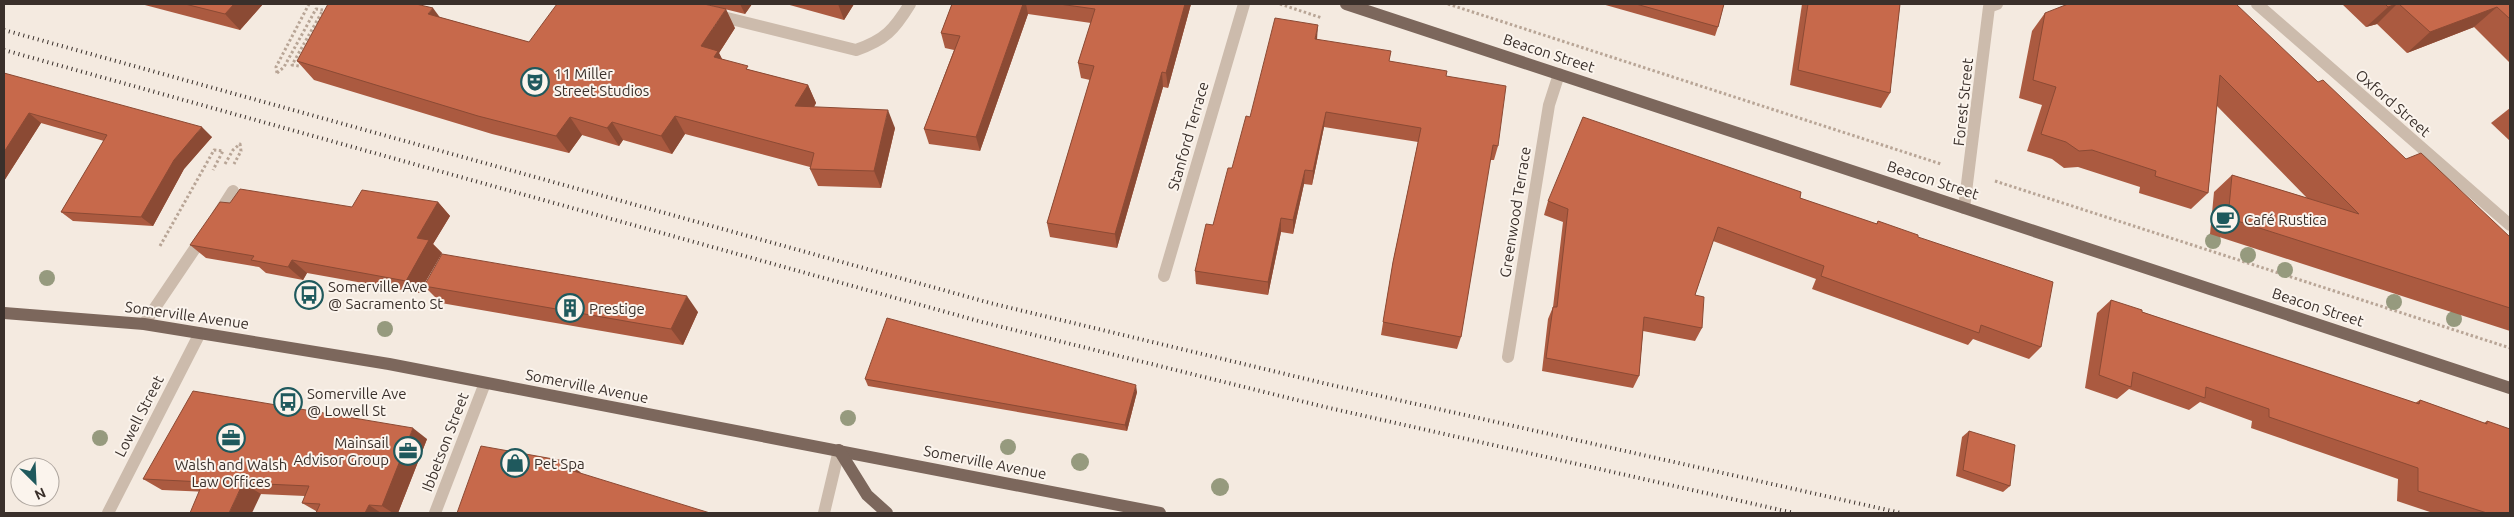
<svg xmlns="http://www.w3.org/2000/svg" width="2514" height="517" viewBox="0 0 2514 517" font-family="Ubuntu,sans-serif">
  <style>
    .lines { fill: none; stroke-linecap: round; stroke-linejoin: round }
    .path { stroke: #b8a596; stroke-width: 3; stroke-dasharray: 2.5 2.5; stroke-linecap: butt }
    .minor { stroke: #ccbbac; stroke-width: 12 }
    .major { stroke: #7c675c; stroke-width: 12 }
    .rail { stroke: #3a302b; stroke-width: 4; stroke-dasharray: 1 4; stroke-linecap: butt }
    .tree { fill: #969a7e }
    .wall { fill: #ab5a40 }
    .shaded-wall { fill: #8b4a34 }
    .building { fill: #c7694b; stroke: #8b4a34 }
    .labels { text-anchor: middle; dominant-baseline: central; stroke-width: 4; stroke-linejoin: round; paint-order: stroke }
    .street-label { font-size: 15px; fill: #3a302b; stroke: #fbf4ed }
    .poi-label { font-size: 15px; fill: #3a302b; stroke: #fbf4ed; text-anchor: start }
  </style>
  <rect width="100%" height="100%" fill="#f4eae0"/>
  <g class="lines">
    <g class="path">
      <polyline points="1280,4 1322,18"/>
      <polyline points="1448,4 1941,164"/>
      <polyline points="277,73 284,67 316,9 323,10 292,65 299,66 302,61"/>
      <polyline points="277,73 276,67 309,4"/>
      <polyline points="225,164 233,150 240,144 241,151 234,164"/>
      <polyline points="1995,181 2510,348"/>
      <polyline points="160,246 214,150 223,151 213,170"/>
    </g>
    <g class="minor">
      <polyline points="2257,4 2510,225"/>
      <path d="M715 15 856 50C885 40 894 30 910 4"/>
      <polyline points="1964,208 1989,7 1997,4"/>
      <polyline points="217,216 233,191"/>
      <polyline points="1164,276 1244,4"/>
      <polyline points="144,324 204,235"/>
      <polyline points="1508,357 1549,105 1559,74"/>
      <polyline points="108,513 200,333"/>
      <polyline points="435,513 485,383"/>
      <polyline points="824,513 839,450"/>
    </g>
    <g class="major">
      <polyline points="1346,4 2510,388"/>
      <polyline points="4,313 144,324 389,364 1160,513"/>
      <polyline points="839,450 867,495 887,513"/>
    </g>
    <g class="rail">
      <polyline points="4,30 990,303 1327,384 1901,513"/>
      <polyline points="4,50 982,322 1325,407 1794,513"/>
    </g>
  </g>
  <g class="tree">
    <circle cx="2213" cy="241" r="8"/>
    <circle cx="2248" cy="255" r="8"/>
    <circle cx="2285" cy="270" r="8"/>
    <circle cx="47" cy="278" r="8"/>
    <circle cx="2394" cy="302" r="8"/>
    <circle cx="2454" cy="319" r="8"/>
    <circle cx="385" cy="329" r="8"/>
    <circle cx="848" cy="418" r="8"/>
    <circle cx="100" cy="438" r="8"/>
    <circle cx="1008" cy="447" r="8"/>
    <circle cx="1080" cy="462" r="9"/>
    <circle cx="1220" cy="487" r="9"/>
  </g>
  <g class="wall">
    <polygon points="141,4 263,4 240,30"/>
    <polygon points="704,4 752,4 745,14"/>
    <polygon points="786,4 854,4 844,20"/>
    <polygon points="952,4 1191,4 1168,88 1163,87 1117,248 1050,237 1047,223 1090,80 1081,78 1078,63 1091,23 1028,14 980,151 929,144 924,129 954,50 945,48 941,33"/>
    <polygon points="1602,4 1724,4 1718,27 1715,36"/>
    <polygon points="1802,4 1900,4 1890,93 1881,108 1790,85"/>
    <polygon points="2342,4 2510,4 2510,63 2474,27 2407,53 2377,24 2366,27"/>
    <polygon points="2045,13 2318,82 2406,159 2510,237 2510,331 2210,234 2214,192 2232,175 2307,198 2217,106 2208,193 2191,209 2139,193 2140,187 2078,167 2064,168 2052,159 2027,151 2042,105 2019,98 2032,31"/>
    <polygon points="439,17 529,42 735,28 719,53 722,59 750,70 808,85 816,103 814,107 895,128 881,188 818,186 810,169 810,167 685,134 672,154 623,140 619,146 582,135 569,153 492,134 314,80 297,61"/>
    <polygon points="1317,40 1389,61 1446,76 1498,146 1494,160 1490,160 1461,337 1457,349 1381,335 1393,262 1418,142 1324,127 1312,185 1304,184 1293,234 1281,232 1268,295 1196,284 1195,271 1213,225 1250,117"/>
    <polygon points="4,73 212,137 184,169 153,226 73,221 61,212 104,141 41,123 4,181"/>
    <polygon points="2510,108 2510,141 2491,123"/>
    <polygon points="1800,198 1876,224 1878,221 1918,237 2041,347 2029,359 1973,339 1968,345 1812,289 1816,279 1713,241 1695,295 1702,328 1695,341 1643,331 1639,376 1633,388 1542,371 1548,319 1553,307 1563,222 1544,215 1548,201"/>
    <polygon points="438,202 450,216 433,244 442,253 419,293 307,273 303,280 266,273 259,267 206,258 190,245 352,207"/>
    <polygon points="424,286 698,312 683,345 441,303"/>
    <polygon points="2111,300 2142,312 2415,403 2420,400 2484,423 2487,421 2510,513 2433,513 2397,501 2398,479 2251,428 2252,421 2200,402 2189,410 2129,389 2117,399 2085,388 2097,313"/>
    <polygon points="865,379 1137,392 1127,431 868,386"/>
    <polygon points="1969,431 2010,486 2003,492 1956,476 1962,437"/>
    <polygon points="427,439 398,513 316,513 316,511 302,503 305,496 162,490 143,479"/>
  </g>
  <g class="shaded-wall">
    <polygon points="234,4 263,4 240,30 225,14"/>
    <polygon points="740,4 752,4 745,14"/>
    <polygon points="838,4 854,4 844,20"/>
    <polygon points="1023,4 1026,4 1028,14 980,151 976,137"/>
    <polygon points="1185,4 1191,4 1168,88 1166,73"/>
    <polygon points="2396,4 2397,4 2377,24 2366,27 2388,7"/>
    <polygon points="2497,7 2474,27 2407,53 2430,32"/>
    <polygon points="433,8 447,27 428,14"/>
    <polygon points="726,9 735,28 719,53 727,69 701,46"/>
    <polygon points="1318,25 1317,40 1315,39"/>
    <polygon points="1162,72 1163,87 1117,248 1115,234"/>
    <polygon points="808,85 816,103 804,124 795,106"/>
    <polygon points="888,110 895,128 881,188 874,171"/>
    <polygon points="1326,112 1324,127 1312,185 1313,171"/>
    <polygon points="29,113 41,123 4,181 4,152"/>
    <polygon points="675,116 685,134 672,154 661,136"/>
    <polygon points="570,117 582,135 569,153 556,136"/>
    <polygon points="612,122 623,140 619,146 607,128"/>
    <polygon points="202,127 212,137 184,169 153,226 141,217 174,160"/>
    <polygon points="1305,170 1304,184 1293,234 1293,220"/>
    <polygon points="438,202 450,216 433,244 442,253 419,293 406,281 417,238"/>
    <polygon points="1281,218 1281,232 1268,295 1268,282"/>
    <polygon points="292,260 307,273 303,280 288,267"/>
    <polygon points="687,296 698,312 683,345 671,329"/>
    <polygon points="1136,385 1137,392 1127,431 1125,425"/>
    <polygon points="413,428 427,439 398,513 393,513 382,506"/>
    <polygon points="570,462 581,473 579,480 567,469"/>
    <polygon points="243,483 261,494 252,513 229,513"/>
    <polygon points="369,505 381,513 365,513"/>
  </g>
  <g class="building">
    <polygon points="185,4 234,4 225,14"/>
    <polygon points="328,4 416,4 433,8 428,14 529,42 557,4 704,4 726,9 701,46 718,51 714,57 748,66 746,69 808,85 795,106 888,110 874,171 810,169 814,153 675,116 661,136 612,122 607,128 570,117 556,136 478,116 297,61"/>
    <polygon points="952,4 1023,4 976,137 924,129 960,36 941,33"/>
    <polygon points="1059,4 1185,4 1166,73 1162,72 1115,234 1047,223 1094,66 1078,63 1095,9"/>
    <polygon points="1636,4 1724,4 1718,27"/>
    <polygon points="1808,4 1900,4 1890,93 1798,70"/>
    <polygon points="2068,4 2236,4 2318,82 2323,80 2406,159 2421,153 2510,237 2510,308 2228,218 2232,175 2359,214 2220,75 2208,193 2155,176 2156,171 2092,150 2079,151 2066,142 2041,134 2056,87 2033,80 2045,13"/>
    <polygon points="2385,4 2396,4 2388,7"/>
    <polygon points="2399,4 2510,4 2510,19 2497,7 2430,32"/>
    <polygon points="1275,18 1318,25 1315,39 1391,51 1389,61 1447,71 1446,76 1506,86 1498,146 1493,145 1461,337 1383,322 1393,262 1421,128 1326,112 1313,171 1305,170 1293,220 1281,218 1268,282 1195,271 1206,224 1213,225 1228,168 1232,168 1246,116 1250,117"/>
    <polygon points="4,73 202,127 174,160 141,217 61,212 107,135 29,113 4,152"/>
    <polygon points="1583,117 1801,192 1800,198 1877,224 1878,221 1918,235 1918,237 2053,282 2041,347 1981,325 1979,333 1821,276 1824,266 1718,227 1695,295 1704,297 1702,328 1644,317 1639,376 1546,358 1553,307 1557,307 1568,209 1548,201"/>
    <polygon points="240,189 352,207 362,190 438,202 417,238 429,240 406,281 292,260 288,267 251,260 254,256 190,245 220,202 230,203"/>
    <polygon points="442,254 687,296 671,329 424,286"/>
    <polygon points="2111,300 2142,310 2142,312 2419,404 2420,400 2487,424 2487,421 2510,429 2510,513 2487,513 2418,491 2418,468 2269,417 2269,409 2206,387 2205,398 2133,372 2131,387 2099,375"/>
    <polygon points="887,318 1136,385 1125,425 865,379"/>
    <polygon points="193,391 413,428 382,506 369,505 365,513 316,513 320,504 302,503 309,486 243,483 229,513 190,513 203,482 143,479"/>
    <polygon points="1969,431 2015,445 2010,486 1963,470"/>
    <polygon points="481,446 570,462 567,469 710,513 457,513"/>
  </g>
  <defs>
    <symbol id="theatre-ring" viewBox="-11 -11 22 22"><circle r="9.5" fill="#fbf4ed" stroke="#1f595d" stroke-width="1.5"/><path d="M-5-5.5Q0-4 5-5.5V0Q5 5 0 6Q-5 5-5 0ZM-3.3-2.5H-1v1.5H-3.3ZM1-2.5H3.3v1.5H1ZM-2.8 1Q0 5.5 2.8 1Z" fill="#1f595d"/></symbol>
    <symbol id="cafe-ring" viewBox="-11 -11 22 22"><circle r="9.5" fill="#fbf4ed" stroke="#1f595d" stroke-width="1.5"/><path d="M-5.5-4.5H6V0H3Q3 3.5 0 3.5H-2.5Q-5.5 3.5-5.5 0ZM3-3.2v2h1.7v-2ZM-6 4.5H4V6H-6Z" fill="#1f595d"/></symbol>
    <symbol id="bus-ring" viewBox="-11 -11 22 22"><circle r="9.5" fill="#fbf4ed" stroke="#1f595d" stroke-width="1.5"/><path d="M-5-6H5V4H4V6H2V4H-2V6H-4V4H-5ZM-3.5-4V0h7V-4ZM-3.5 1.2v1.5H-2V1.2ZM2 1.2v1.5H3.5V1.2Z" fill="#1f595d"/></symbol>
    <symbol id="building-ring" viewBox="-11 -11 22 22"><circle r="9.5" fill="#fbf4ed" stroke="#1f595d" stroke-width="1.5"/><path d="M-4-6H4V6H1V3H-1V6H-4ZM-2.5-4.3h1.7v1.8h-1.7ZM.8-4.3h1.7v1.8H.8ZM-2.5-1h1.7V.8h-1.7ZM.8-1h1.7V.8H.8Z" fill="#1f595d"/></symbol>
    <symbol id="office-ring" viewBox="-11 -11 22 22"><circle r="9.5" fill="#fbf4ed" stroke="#1f595d" stroke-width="1.5"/><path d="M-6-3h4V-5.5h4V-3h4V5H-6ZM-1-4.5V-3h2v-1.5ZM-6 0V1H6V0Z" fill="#1f595d"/></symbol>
    <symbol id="shop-ring" viewBox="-11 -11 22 22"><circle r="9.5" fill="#fbf4ed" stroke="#1f595d" stroke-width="1.5"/><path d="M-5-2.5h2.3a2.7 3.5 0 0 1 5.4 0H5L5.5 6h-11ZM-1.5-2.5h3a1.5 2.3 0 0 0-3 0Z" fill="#1f595d"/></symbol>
  </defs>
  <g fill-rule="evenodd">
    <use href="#theatre-ring" x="519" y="66" width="32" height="32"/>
    <use href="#cafe-ring" x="2209" y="203" width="32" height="32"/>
    <use href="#bus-ring" x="293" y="279" width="32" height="32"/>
    <use href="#building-ring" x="554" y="292" width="32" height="32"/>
    <use href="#bus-ring" x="272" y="386" width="32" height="32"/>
    <use href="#office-ring" x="215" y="422" width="32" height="32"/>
    <use href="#office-ring" x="392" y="435" width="32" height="32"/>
    <use href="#shop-ring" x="499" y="447" width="32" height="32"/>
  </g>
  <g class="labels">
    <g class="street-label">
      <text transform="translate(1549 53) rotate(18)">Beacon Street</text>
      <text transform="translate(1963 102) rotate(-84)">Forest Street</text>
      <text transform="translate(2393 103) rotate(41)">Oxford Street</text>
      <text transform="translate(1188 136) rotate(-74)">Stanford Terrace</text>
      <text transform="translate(1933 180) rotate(18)">Beacon Street</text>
      <text transform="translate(1515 212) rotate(-81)">Greenwood Terrace</text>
      <text transform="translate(2318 307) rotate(18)">Beacon Street</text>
      <text transform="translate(187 315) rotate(8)">Somerville Avenue</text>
      <text transform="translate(587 386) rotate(11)">Somerville Avenue</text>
      <text transform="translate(139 416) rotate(-63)">Lowell Street</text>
      <text transform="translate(445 442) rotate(-69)">Ibbetson Street</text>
      <text transform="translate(985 462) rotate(11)">Somerville Avenue</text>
    </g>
    <g class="poi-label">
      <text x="554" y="73">11 Miller<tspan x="554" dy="17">Street Studios</tspan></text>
      <text x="2244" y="219">Café Rustica</text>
      <text x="328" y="286">Somerville Ave<tspan x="328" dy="17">@ Sacramento St</tspan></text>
      <text x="589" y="308">Prestige</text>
      <text x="307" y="393">Somerville Ave<tspan x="307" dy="17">@ Lowell St</tspan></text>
      <text x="389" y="442" text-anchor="end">Mainsail<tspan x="389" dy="17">Advisor Group</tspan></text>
      <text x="534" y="463">Pet Spa</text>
      <text x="231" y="464" text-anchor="middle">Walsh and Walsh<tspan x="231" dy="17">Law Offices</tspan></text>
    </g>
  </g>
  <rect width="2514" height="517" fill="none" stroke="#3a302b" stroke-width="10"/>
  <g transform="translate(35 482) rotate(156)"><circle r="24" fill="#fbf4ed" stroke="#aea69f"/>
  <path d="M0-4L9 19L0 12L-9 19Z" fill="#1f595d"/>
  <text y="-8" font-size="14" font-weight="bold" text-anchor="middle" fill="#3a302b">N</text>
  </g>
</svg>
